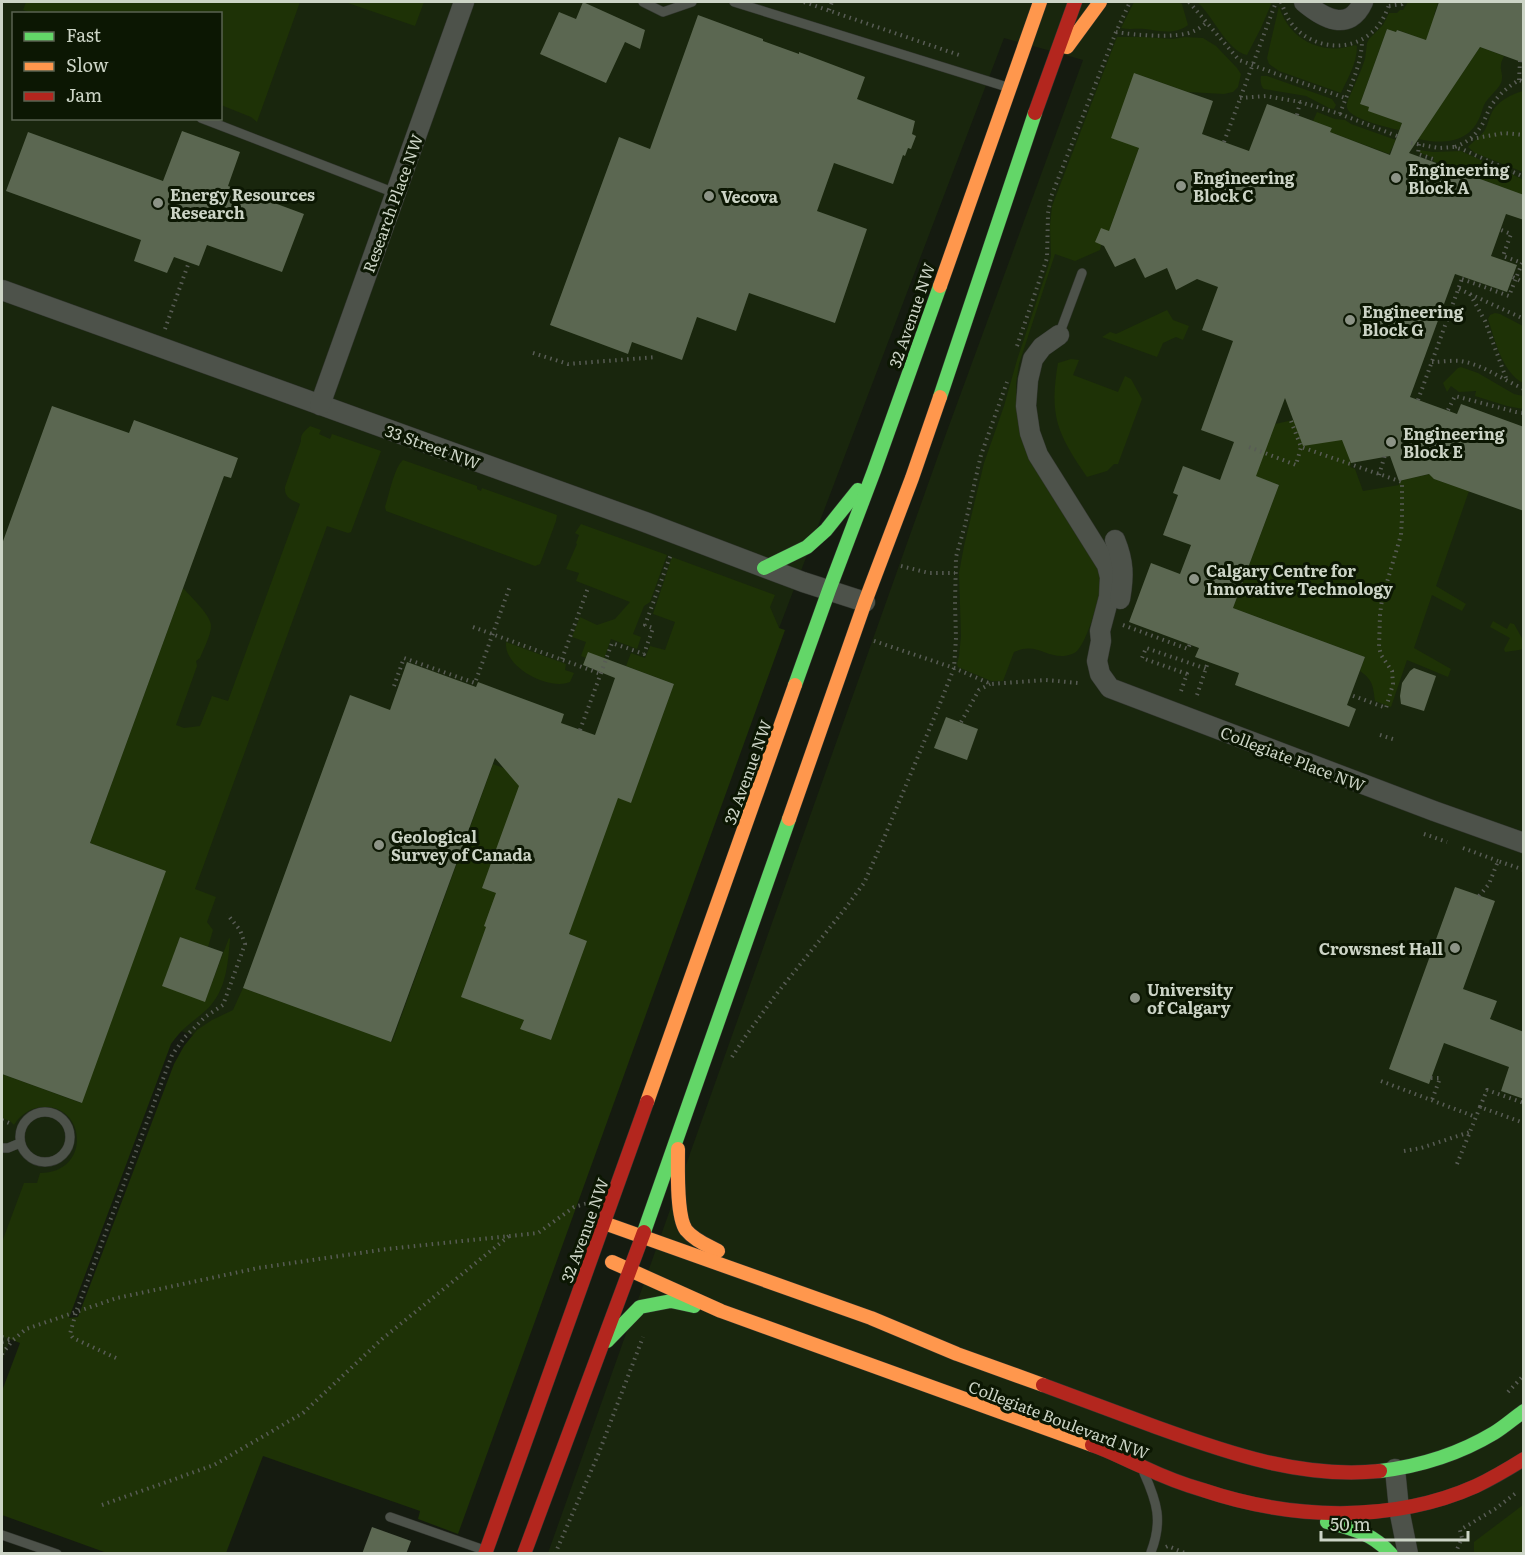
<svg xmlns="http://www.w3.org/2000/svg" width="1525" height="1555" viewBox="0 0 1525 1555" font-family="Literata,serif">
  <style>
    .built { fill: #19260d; fill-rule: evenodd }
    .green { fill: #1e3206 }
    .building { fill: #5b6751 }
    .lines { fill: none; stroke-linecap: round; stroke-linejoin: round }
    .lane-casing { stroke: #32362f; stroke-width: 10 }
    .street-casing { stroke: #32362f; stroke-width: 21 }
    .fast-casing { stroke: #32362f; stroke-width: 15 }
    .slow-casing { stroke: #32362f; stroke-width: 15 }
    .jam-casing { stroke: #32362f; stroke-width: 15 }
    .path { stroke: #585c55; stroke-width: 4; stroke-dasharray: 1.5 4.5; stroke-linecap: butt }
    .lane { stroke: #4d524a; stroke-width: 9 }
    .street { stroke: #4d524a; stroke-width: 20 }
    .fast { stroke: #63d668; stroke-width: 14 }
    .slow { stroke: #ff974d; stroke-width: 14 }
    .jam { stroke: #b3261e; stroke-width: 14 }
    .poi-dot { fill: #8c9386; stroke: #0c1703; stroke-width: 2 }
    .labels { text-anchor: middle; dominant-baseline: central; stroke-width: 6; stroke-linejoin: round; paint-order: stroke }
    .poi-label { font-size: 16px; font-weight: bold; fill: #ccd4c6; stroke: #0c1703; text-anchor: start }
    .street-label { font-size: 16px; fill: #ccd4c6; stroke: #0c1703 }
  </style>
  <rect width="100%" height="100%" fill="#151b10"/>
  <path class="built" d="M2 2H1523V1553H548L943 442 1083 60 1004 38 573 1169 127 1012 2 1362ZM14 14H220V118H14Z"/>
  <g class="green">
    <polygon points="26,2 300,2 257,122 251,117 221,105 220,14 34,13 23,10"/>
    <polygon points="345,2 424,2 415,26"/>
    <path d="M1134 2H1179L1182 4 1188 25C1175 35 1160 31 1145 29 1137 28 1129 30 1121 28Z"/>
    <path d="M1197 2H1272L1261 28 1247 55C1227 51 1212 14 1197 2Z"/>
    <path d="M1408 2 1438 3 1434 15 1440 17 1431 42 1398 30 1396 32 1387 29 1360 104 1369 107V111L1402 123 1399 130C1389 128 1353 119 1348 110 1346 106 1347 104 1348 100L1361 70 1365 59 1367 43 1369 39 1383 25 1389 13H1397L1400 10H1403Z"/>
    <path d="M1279 6C1289 40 1322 56 1355 45L1357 46C1357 63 1348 78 1341 93L1279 71 1269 64 1267 58Z"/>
    <path d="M1117 37H1142L1173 39 1185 37 1203 38 1216 46 1237 68 1241 74 1238 87 1233 92 1224 94 1188 92 1134 73 1139 148 1109 231 1101 245 1100 250 1075 261 1055 254 1019 364 1016 383 1017 414 1024 445 1098 566C1099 570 1101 575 1101 580 1102 593 1087 642 1077 651 1074 654 1069 655 1064 656 1044 657 1036 642 1014 652L1003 681H991L958 667 957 664 959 656 961 636 959 573 964 546 984 463 1004 406 1017 360 1047 270 1051 256 1050 226 1052 206Z"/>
    <path d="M1480 47 1504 56C1503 59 1501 61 1501 65 1500 71 1504 76 1501 83 1497 91 1488 97 1484 105 1482 110 1481 115 1479 119 1467 144 1442 144 1418 139Z"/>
    <path d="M1267 76 1332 99 1336 105 1334 109 1329 108 1306 96 1264 89C1261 87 1260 80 1261 76Z"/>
    <path d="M1523 91H1524L1523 172 1475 153 1468 147C1474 141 1480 137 1485 130 1488 124 1489 118 1492 112 1498 101 1512 94 1523 91Z"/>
    <polygon points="1317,112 1335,119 1345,120 1351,124 1396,140 1389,154 1330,132 1332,128 1313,121"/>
    <polygon points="1419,150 1433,152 1461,151 1522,179 1523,180 1523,195 1433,161 1434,158 1420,153"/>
    <polygon points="1167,310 1173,320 1189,326 1183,340 1176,337 1163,343 1157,357 1102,337 1110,332 1116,334"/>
    <path d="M1495 313 1500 314 1523 326V383C1502 372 1495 340 1488 319L1490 315Z"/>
    <path d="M1071 359 1079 360 1073 375 1118 392 1125 376 1131 379 1142 399 1118 464H1114L1107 471 1087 477C1057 433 1049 416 1058 363Z"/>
    <polygon points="1461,367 1478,373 1514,394 1523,396 1523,409 1507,406 1475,396 1476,391 1459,392 1451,386 1447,392 1443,383 1458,368"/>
    <path d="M1293 420 1342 438 1351 463 1350 467 1355 469 1363 491 1399 485V481L1430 474 1434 479 1469 491 1436 586 1466 604 1462 611 1432 595 1414 648 1451 669 1448 677 1407 660 1391 707 1375 701C1373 686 1373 680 1360 671L1365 657 1233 608 1279 485 1236 469 1275 424Z"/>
    <path d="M310 426 321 430 319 434 330 439 332 434 381 451 351 532 348 533 327 526 195 889 216 897 207 922 213 930 208 947 180 937 163 986 205 1001 229 938 230 939C228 961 227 986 211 1005 204 1013 195 1019 187 1026 181 1031 176 1037 171 1044L69 1318 78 1317 174 1064 184 1046 197 1030 212 1020 233 1010 243 988 392 1042 493 764 519 774 520 784 502 895 486 927 524 1020 521 1029 551 1040 586 941 569 934 615 797 631 802 674 684 626 666 631 653 645 658 650 646 665 650 675 622 653 614 672 557 775 595 770 607 779 628 785 630 458 1534 418 1519 420 1511 263 1456 226 1553H107L2 1515V1391L20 1343 2 1336V1242L24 1183H37L40 1173C90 1173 87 1107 45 1107 31 1107 21 1114 14 1125L10 1121 2 1118V1074L81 1103 165 871 90 843 183 588C190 596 211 615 211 626 211 635 203 650 200 658L196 661 197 666 176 725 184 728 200 726 212 696 228 701 300 504C292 500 284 498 285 487L301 441C300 434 306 430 310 426Z"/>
    <path d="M403 460 477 486V489L481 491 482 488 557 515 556 521 540 564 535 566 386 511 385 507C389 495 394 468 403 460Z"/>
    <polygon points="581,524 667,555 650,602 644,606 633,634 641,637 637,649 611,639 600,670 583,664 586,658 581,656 586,642 572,637 580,617 597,625 615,619 630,602 576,581 579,573 566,569 577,544 576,543 579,535 575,533"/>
    <polygon points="1493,621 1507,629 1510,623 1514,624 1523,640 1523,649 1519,650 1505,652 1504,649 1510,638 1490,627"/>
    <path d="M506 642 566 664 565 670 574 673 570 682C549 691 503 667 506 642Z"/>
    <polygon points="1523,1505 1523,1553 1474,1553 1474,1542"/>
  </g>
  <g class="building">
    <polygon points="583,2 645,30 640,49 625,42 606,83 540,54 559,12 576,19"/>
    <polygon points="1439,2 1524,2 1524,63 1480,47 1409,153 1524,195 1524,220 1506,214 1491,256 1517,265 1507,292 1455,274 1410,397 1457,414 1461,404 1524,427 1524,511 1434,479 1429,474 1399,481 1390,456 1351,463 1342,440 1303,446 1285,398 1256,476 1279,485 1233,608 1365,657 1347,705 1356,709 1349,727 1235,685 1239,673 1195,657 1199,648 1129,622 1151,563 1180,574 1191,545 1163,535 1178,495 1173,493 1183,466 1220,480 1234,442 1201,430 1233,341 1202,330 1218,287 1197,279 1176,290 1167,268 1145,278 1135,258 1115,267 1104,246 1095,242 1101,228 1109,231 1139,148 1111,138 1134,73 1213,101 1202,134 1249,151 1267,104 1332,128 1330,132 1390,155 1402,123 1368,111 1369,107 1360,104 1387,29 1396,32 1397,30 1426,40"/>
    <polygon points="698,15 763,39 763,41 799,54 799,52 865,77 857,99 915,121 912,134 916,136 911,149 908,148 905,156 903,155 893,184 834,163 817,211 867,229 835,323 749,293 736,331 697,317 682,360 632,342 628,354 550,325 619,137 650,149"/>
    <polygon points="182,131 240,152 228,186 304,214 282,272 207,245 199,266 174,257 167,273 134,261 141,240 6,191 28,132 163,181"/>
    <polygon points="52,406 129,433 134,420 238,458 231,478 224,476 90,843 166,871 82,1103 2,1074 2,544"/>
    <polygon points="588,652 674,684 631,803 618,798 569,934 587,941 551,1040 520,1029 524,1020 461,997 486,927 484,926 496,893 482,888 519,786 495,758 391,1042 243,988 350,695 390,710 407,662 476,687 478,682 564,714 561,723 595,735 615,678 583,665"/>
    <polygon points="1414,668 1436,676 1424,711 1401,704 1400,696 1402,683 1410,671"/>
    <polygon points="946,717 978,729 967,760 934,748"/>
    <polygon points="1455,887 1495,901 1463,989 1497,1001 1490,1019 1524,1032 1524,1099 1501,1091 1509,1067 1444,1043 1429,1084 1389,1069"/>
    <polygon points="180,937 223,952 205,1002 162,986"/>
    <polygon points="372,1527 411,1541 406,1554 362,1554"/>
  </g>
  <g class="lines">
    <defs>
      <g id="lane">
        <polyline points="643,2 663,12 692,2"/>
        <polyline points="734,2 1007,87"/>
        <polyline points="201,118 395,193"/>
        <polyline points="1059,335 1082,273"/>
        <circle cx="45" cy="1137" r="25"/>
        <polyline points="2,1148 8,1148 20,1143"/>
        <path d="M1144 1473C1157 1502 1163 1521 1151 1552"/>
        <polyline points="390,1517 484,1550"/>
        <polyline points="2,1535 57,1554"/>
      </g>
      <g id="street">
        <path d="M1304 2C1323 18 1349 33 1363 2"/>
        <polyline points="2,290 645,522 803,582 865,602"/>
        <polyline points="1059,335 1042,347 1033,359 1028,380 1026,406 1030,433 1038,455 1107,565 1110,577 1109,597 1100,631 1101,641 1097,661 1100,674 1110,688 1434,811 1524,843"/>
        <polyline points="320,405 464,2"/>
        <path d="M1115 540C1124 562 1124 576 1120 599"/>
        <polyline points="1395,1469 1399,1509 1408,1554"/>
      </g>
      <g id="fast">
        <polyline points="940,397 1035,113"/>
        <polyline points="764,568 807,547 826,530 858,490"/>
        <polyline points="795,685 829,590 874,471 940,286"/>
        <polyline points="644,1232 789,819"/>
        <polyline points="607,1341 640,1307 671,1301 694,1306"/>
        <path d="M1380 1471C1421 1466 1459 1454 1494 1433 1504 1427 1514 1418 1524 1411"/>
        <path d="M1327 1522C1353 1529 1372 1533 1391 1554"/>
      </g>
      <g id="slow">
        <polyline points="1067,47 1100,2"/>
        <polyline points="940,286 1040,2"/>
        <polyline points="789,819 865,602 912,478 940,397"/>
        <polyline points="647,1102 795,685"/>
        <path d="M678 1149C678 1167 676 1216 686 1230 694 1240 707 1245 718 1251"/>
        <polyline points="604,1223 871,1318 957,1354 1043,1385"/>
        <polyline points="612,1262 721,1311 1092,1445"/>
      </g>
      <g id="jam">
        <polyline points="1035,113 1075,2"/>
        <path d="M1043 1385C1081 1399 1118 1413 1156 1427 1228 1453 1302 1479 1380 1471"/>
        <path d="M1092 1445C1110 1451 1126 1460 1143 1467 1162 1476 1182 1484 1203 1490 1289 1519 1391 1524 1476 1486 1493 1478 1508 1469 1524 1459"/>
        <polyline points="485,1554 647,1102"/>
        <polyline points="524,1554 644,1232"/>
      </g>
    </defs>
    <use href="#lane" class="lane-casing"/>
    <use href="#street" class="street-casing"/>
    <use href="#fast" class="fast-casing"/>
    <use href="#slow" class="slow-casing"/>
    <use href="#jam" class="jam-casing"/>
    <g class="path">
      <polyline points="804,2 959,55"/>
      <polyline points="1189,2 1239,60 1274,73 1345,98"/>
      <path d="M1281 2C1284 9 1286 16 1291 23 1309 47 1347 54 1371 33 1381 25 1386 14 1390 2"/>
      <polyline points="1389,6 1402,4 1404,2"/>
      <polyline points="829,10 832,2"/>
      <path d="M1116 32C1134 35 1178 39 1194 31 1199 29 1203 25 1206 23"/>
      <polyline points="1519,80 1520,61"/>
      <polyline points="1240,98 1266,96 1300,102 1340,114 1397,136"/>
      <path d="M1340 114C1348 90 1362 66 1362 40"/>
      <polyline points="1297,115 1300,102"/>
      <polyline points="1471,139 1504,133 1524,135"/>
      <polyline points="1224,142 1276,2"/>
      <polyline points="1411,143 1439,148 1454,147 1464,150 1524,177"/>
      <polyline points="1419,144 1418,154 1433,159"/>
      <path d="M1455 147C1468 142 1476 135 1483 123 1486 117 1488 111 1491 106 1499 94 1508 87 1519 80L1524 82"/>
      <polyline points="1513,277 1524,283"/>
      <polyline points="1462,279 1509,296 1522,263 1503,256 1511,234 1501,230"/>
      <polyline points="1459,289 1524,319"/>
      <polyline points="1470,294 1485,321 1506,378"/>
      <polyline points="165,329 189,262"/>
      <polyline points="1017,346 1047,258 1048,213 1051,197 1116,32 1130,2"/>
      <polyline points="533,353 568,364 657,357"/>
      <path d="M1432 362C1441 362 1452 360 1461 361 1484 365 1503 380 1524 389"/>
      <polyline points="1418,400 1463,276"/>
      <polyline points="1448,410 1455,396 1516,412 1524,413"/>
      <polyline points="1291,421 1301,447 1402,482 1402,518 1401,535 1382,599 1380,615 1379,647 1381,655 1392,671 1393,684 1386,708 1351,695"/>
      <polyline points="1249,447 1296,465 1301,447"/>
      <polyline points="1379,475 1385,455"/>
      <polyline points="901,566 929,573 955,573"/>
      <polyline points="1123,625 1188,649 1190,644"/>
      <polyline points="473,627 601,674"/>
      <polyline points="874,641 954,668 991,684 1046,680 1078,683"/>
      <polyline points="562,659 588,588"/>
      <polyline points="394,686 404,658 475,683 510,586"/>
      <polyline points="1181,691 1187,674 1142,658 1146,648 1207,669"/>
      <polyline points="1197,695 1208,662"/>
      <polyline points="961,722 979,690 990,684"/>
      <polyline points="580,730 612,643 644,654 653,628 645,625 671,554"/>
      <polyline points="1380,735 1396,740"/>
      <polyline points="1424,834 1447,842"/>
      <polyline points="1463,848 1498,861"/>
      <polyline points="1479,896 1489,884 1498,861 1524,870"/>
      <polyline points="732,1057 747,1034 778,992 844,910 864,883 884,838 939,706 954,668 956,638 955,604 956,557 965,525 981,455 1007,382"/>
      <polyline points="1431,1078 1440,1078 1432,1100"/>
      <polyline points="1381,1081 1476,1117"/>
      <polyline points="1480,1107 1487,1090 1524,1103"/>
      <polyline points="2,1120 9,1123"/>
      <polyline points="1404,1151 1421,1148 1470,1132"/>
      <polyline points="1457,1164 1480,1107 1524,1123"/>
      <polyline points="2,1337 13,1340 26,1329 117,1298 258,1268 387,1249 538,1233 574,1207 588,1203"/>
      <polyline points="2,1342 10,1340"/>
      <polyline points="2,1354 13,1340"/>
      <polyline points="116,1358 73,1338 70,1334 76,1312 172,1055 185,1037 205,1017 223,1005 245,944 240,930 227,914"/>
      <polyline points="1508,1392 1524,1375"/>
      <polyline points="102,1505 214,1465 303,1413 382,1339 509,1236"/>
      <polyline points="1166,1547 1168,1546 1187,1554"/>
      <polyline points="555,1554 598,1455 643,1337"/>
      <polyline points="1455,1554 1462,1538 1460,1530 1495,1509 1516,1493"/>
    </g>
    <use href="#lane" class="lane"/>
    <use href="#street" class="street"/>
    <use href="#fast" class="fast"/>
    <use href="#slow" class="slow"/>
    <use href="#jam" class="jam"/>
  </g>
  <g class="poi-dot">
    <circle cx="1396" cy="178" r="6"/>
    <circle cx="1181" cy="186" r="6"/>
    <circle cx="709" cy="196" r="6"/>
    <circle cx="158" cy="203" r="6"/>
    <circle cx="1350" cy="320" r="6"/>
    <circle cx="1391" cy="442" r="6"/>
    <circle cx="1194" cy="579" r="6"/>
    <circle cx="379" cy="845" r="6"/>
    <circle cx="1455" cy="948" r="6"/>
    <circle cx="1135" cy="998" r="6"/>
  </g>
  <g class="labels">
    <g class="poi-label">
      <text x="1408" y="169">Engineering<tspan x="1408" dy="18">Block A</tspan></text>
      <text x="1193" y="177">Engineering<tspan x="1193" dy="18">Block C</tspan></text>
      <text x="170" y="194">Energy Resources<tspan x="170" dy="18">Research</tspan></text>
      <text x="721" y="196">Vecova</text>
      <text x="1362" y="311">Engineering<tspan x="1362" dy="18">Block G</tspan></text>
      <text x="1403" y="433">Engineering<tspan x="1403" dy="18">Block E</tspan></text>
      <text x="1206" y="570">Calgary Centre for<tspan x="1206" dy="18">Innovative Technology</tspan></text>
      <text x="391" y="836">Geological<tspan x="391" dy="18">Survey of Canada</tspan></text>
      <text x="1443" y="948" text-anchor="end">Crowsnest Hall</text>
      <text x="1147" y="989">University<tspan x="1147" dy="18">of Calgary</tspan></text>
    </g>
    <g class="street-label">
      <text transform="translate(392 203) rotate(-70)">Research Place NW</text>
      <text transform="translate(911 315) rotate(-71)">32 Avenue NW</text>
      <text transform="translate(433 446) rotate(20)">33 Street NW</text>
      <text transform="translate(1293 758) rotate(21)">Collegiate Place NW</text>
      <text transform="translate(747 772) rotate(-70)">32 Avenue NW</text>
      <text transform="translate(584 1230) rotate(-70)">32 Avenue NW</text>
      <text transform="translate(1059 1419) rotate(21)">Collegiate Boulevard NW</text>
    </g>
  </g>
  <rect width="1525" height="1555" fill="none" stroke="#ccd4c6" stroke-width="6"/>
  <rect x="12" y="12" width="210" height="108" fill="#0c1703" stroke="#596351" stroke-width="1.5"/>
  <rect x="24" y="32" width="30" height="9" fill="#63d668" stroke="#596351" stroke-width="1.5"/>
  <text x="66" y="42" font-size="18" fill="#ccd4c6">Fast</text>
  <rect x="24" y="62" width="30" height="9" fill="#ff974d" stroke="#596351" stroke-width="1.5"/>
  <text x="66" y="72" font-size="18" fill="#ccd4c6">Slow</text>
  <rect x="24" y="92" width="30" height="9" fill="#b3261e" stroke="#596351" stroke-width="1.5"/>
  <text x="66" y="102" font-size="18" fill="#ccd4c6">Jam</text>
  <path d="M1321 1531v9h147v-9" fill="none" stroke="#ccd4c6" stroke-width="3"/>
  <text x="1330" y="1531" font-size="18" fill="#ccd4c6" stroke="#0c1703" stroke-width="4.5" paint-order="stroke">50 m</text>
</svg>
